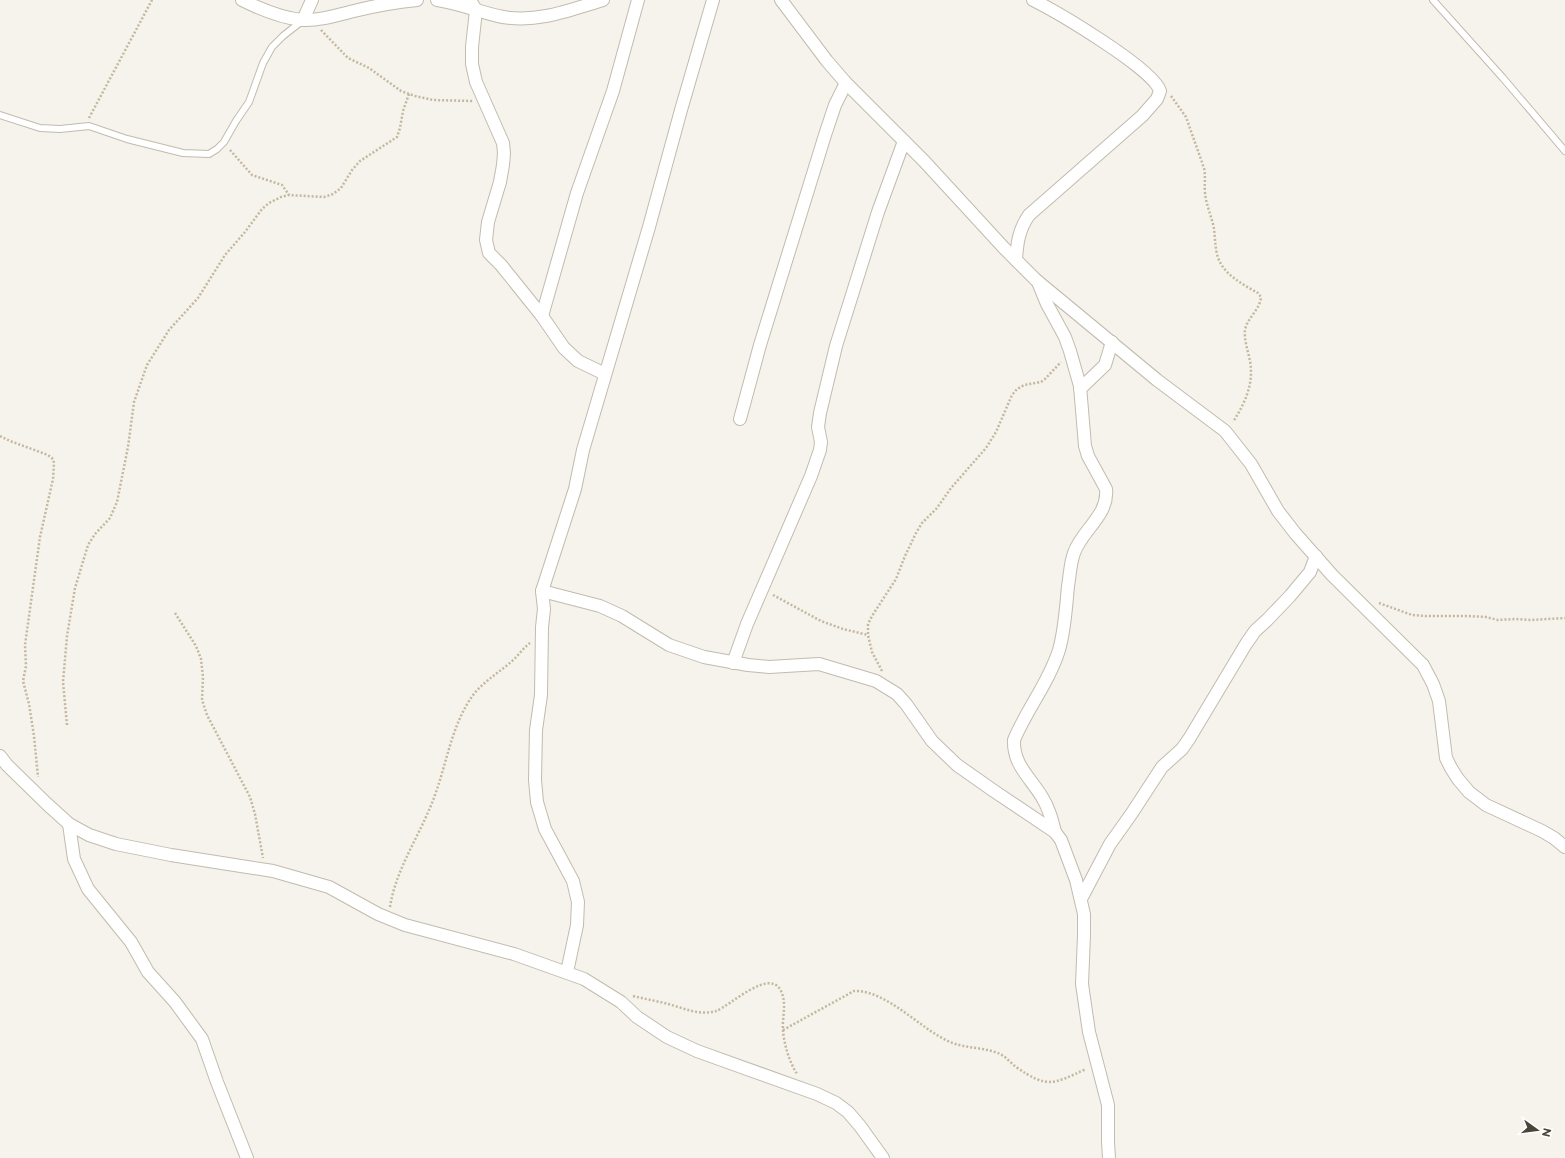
<svg xmlns="http://www.w3.org/2000/svg" width="1565" height="1158" viewBox="0 0 1565 1158" font-family="Montserrat,sans-serif">
  <style>
    .lines { fill: none; stroke-linecap: round; stroke-linejoin: round }
    .lane-casing { stroke: #c2bbae; stroke-width: 8 }
    .street-casing { stroke: #c2bbae; stroke-width: 14 }
    .path { stroke: #c4b79f; stroke-width: 2.5; stroke-dasharray: 2 2; stroke-linecap: butt }
    .lane { stroke: #fff; stroke-width: 6 }
    .street { stroke: #fff; stroke-width: 12 }
  </style>
  <rect width="100%" height="100%" fill="#f6f3ec"/>
  <g class="lines">
    <defs>
      <g id="lane">
        <polyline points="1433,0 1503,78 1565,151"/>
        <polyline points="0,115 40,128 60,129 89,126 127,139 183,153 209,154 217,149 224,142 236,121 249,102 263,63 272,47 283,36 302,21"/>
      </g>
      <g id="street">
        <path d="M242 0C260 9 282 18 302 20 319 21 338 15 354 11 374 6 396 2 417 0"/>
        <path d="M437 0C460 3 481 13 503 17 538 23 570 10 603 0"/>
        <polyline points="470,0 476,10 472,47 472,64 476,82 503,143 504,153 503,165 500,182 488,222 486,240 489,253 501,265 542,316 564,348 578,361 605,374"/>
        <polyline points="781,0 827,61 846,83 924,161 1004,248 1036,280 1157,380 1225,431 1251,464 1278,511 1295,533 1332,575 1423,665 1433,684 1439,701 1446,758 1451,768 1458,779 1469,792 1486,805 1542,831 1554,838 1565,847"/>
        <polyline points="303,20 312,0"/>
        <path d="M1016 260C1017 243 1019 229 1029 215L1142 116 1157 99 1160 91C1154 69 1057 12 1033 0"/>
        <path d="M1038 282 1047 304 1065 337 1070 351 1080 386 1085 446 1088 456 1106 489C1109 515 1082 530 1074 553 1070 564 1070 575 1068 586 1066 607 1065 629 1059 650 1049 682 1027 709 1014 740 1013 765 1030 777 1042 797 1049 808 1052 820 1055 832"/>
        <polyline points="542,316 577,193 613,91 638,0"/>
        <polyline points="1080,389 1105,365 1112,342"/>
        <polyline points="740,419 760,345 825,135 835,105 846,83"/>
        <polyline points="542,591 600,606 622,616 669,645 704,657 748,665 769,667 819,664 876,681 897,694 906,704 932,741 957,765 994,791 1055,832 1061,840 1076,880 1084,914 1084,935 1082,984 1089,1032 1108,1105 1108,1142 1109,1158"/>
        <polyline points="733,663 747,624 811,476 820,450 821,442 818,427 820,413 836,346 878,212 904,141"/>
        <polyline points="0,756 7,765 47,804 69,824 89,835 116,844 171,855 273,871 329,887 378,914 405,925 514,954 584,979 621,1002 637,1017 667,1037 697,1051 817,1094 836,1103 848,1112 860,1126 883,1158"/>
        <polyline points="69,824 74,859 88,889 131,942 148,972 175,1002 202,1039 217,1082 247,1158"/>
        <polyline points="1081,899 1110,844 1132,813 1162,767 1182,749 1189,739 1246,644 1255,631 1267,620 1290,596 1310,572 1316,556"/>
        <polyline points="567,972 577,925 578,902 573,881 545,829 537,802 535,780 536,730 541,695 542,627 544,609 542,591 575,489 583,450 649,227 681,110 713,0"/>
      </g>
    </defs>
    <use href="#lane" class="lane-casing"/>
    <use href="#street" class="street-casing"/>
    <g class="path">
      <polyline points="321,30 348,58 369,68 401,91 415,96 433,100 473,101"/>
      <path d="M1171 96 1186 117 1204 168C1206 177 1204 184 1205 193 1206 205 1212 217 1214 229 1215 237 1215 245 1217 254 1221 273 1242 284 1258 293L1261 297C1260 310 1247 318 1245 330 1244 340 1248 351 1250 361 1254 384 1245 403 1233 422"/>
      <polyline points="89,118 152,0"/>
      <polyline points="230,150 252,175 282,185 289,195"/>
      <polyline points="0,436 10,441 48,455 53,459 54,463 53,479 40,537 25,645 26,666 23,681 29,704 34,736 38,777"/>
      <polyline points="773,595 821,621 843,629 868,635"/>
      <polyline points="1379,603 1412,615 1426,616 1468,616 1486,617 1498,620 1515,619 1531,620 1565,618"/>
      <polyline points="175,613 196,646 201,659 203,677 202,700 207,715 250,797 255,814 263,858"/>
      <polyline points="882,671 872,652 868,635 868,624 872,616 896,579 905,556 916,533 922,523 937,508 951,488 986,448 996,432 1012,395 1017,389 1024,385 1041,382 1045,379 1061,362"/>
      <polyline points="67,725 63,682 67,636 75,588 88,545 95,534 110,518 117,502 128,447 134,402 147,365 169,330 198,298 225,255 245,232 262,209 269,203 281,197 289,195 324,197 333,194 341,188 352,170 360,161 397,137 400,128 403,111 409,94"/>
      <path d="M390 907C396 867 423 831 436 792 447 761 452 726 471 698 481 683 497 674 511 662 518 656 523 648 530 643"/>
      <path d="M633 996C645 999 657 1001 668 1004 684 1008 699 1016 716 1011 730 1006 770 967 781 991 787 1003 782 1018 783 1030 784 1044 789 1061 797 1074"/>
      <path d="M783 1030 854 991C887 990 920 1029 950 1042 967 1049 985 1047 1000 1054 1006 1057 1011 1063 1016 1067 1048 1089 1053 1084 1086 1069"/>
    </g>
    <use href="#lane" class="lane"/>
    <use href="#street" class="street"/>
  </g>
  <g transform="translate(1537 1130) rotate(104)" stroke="#ffffff" stroke-width="3" paint-order="stroke">
  <path d="M0-3L7 15L0 10L-7 15Z" fill="#4b4439"/>
  <text y="-6" font-size="11" font-weight="bold" text-anchor="middle" fill="#4b4439">N</text>
  </g>
</svg>
